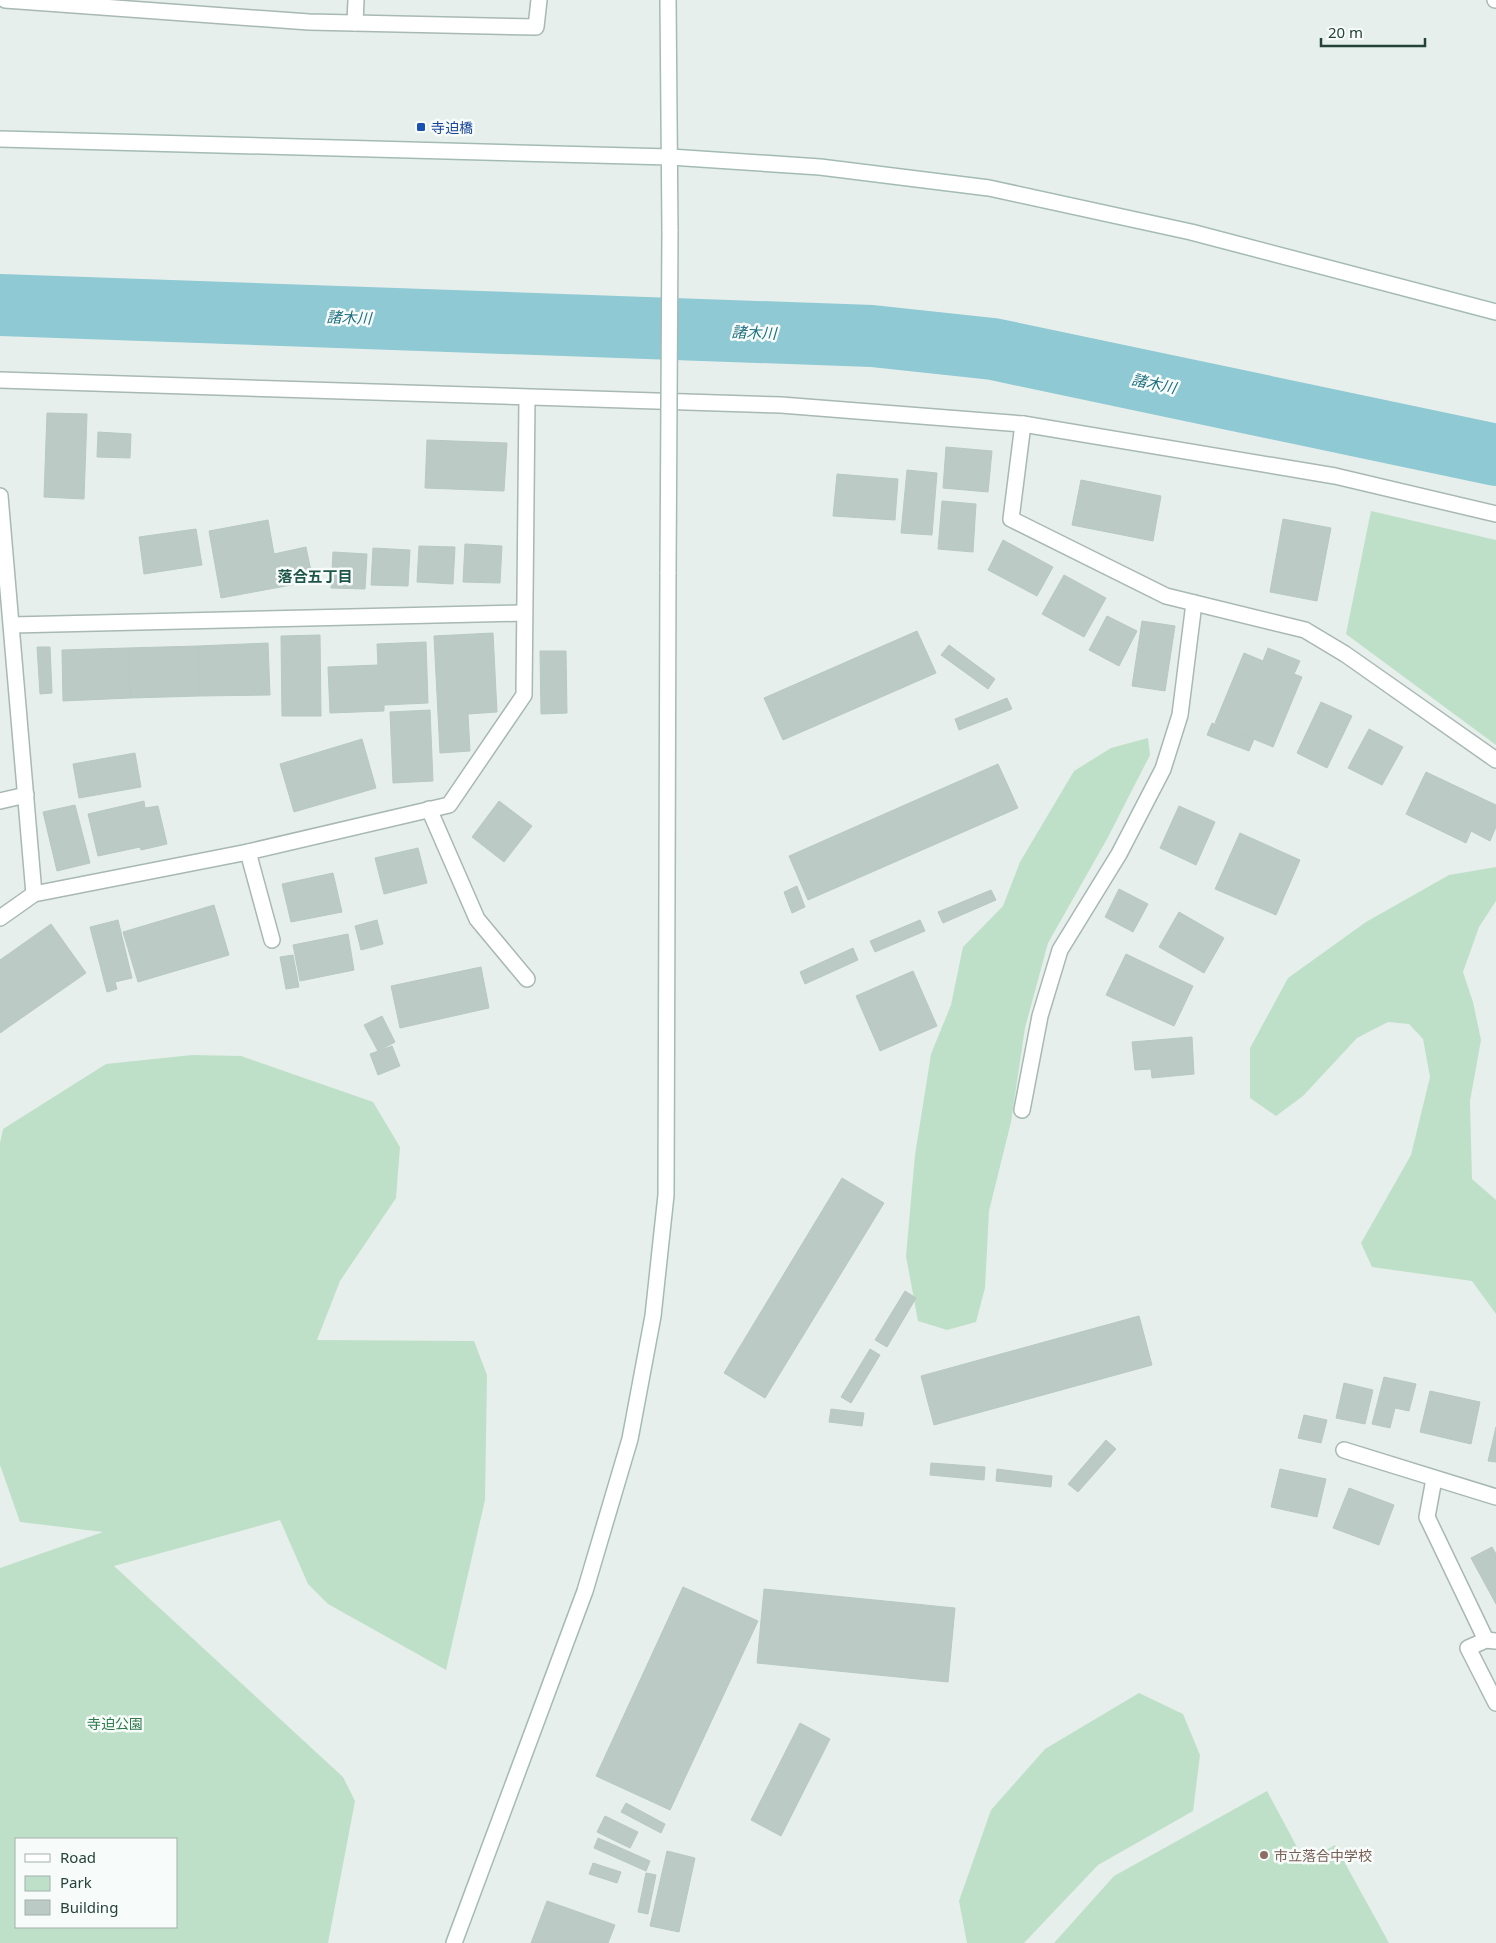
<svg xmlns="http://www.w3.org/2000/svg" width="1496" height="1943" viewBox="0 0 1496 1943" font-family="'Noto Sans','Noto Sans JP',sans-serif">
  <style>
    .green { fill: #bfe0c8; fill-rule: evenodd }
    .lines { fill: none; stroke-linecap: round; stroke-linejoin: round }
    .river { stroke: #8ec9d4; stroke-width: 62 }
    .building { fill: #bbcac4; stroke: #b8c9c2 }
    .street-casing { stroke: #a8b8b2; stroke-width: 18 }
    .secondary-casing { stroke: #a4bbb3; stroke-width: 18 }
    .street { stroke: #fff; stroke-width: 15 }
    .secondary { stroke: #fff; stroke-width: 15 }
    .secondary-bridge-casing { stroke: #a4bbb3; stroke-width: 18; stroke-linecap: butt }
    .secondary-bridge { stroke: #fff; stroke-width: 15 }
    .transit-dot { fill: #1a4fb4; stroke: #f7fbf9; stroke-width: 2 }
    .education-dot { fill: #8d6e63; stroke: #f7fbf9; stroke-width: 2 }
    .labels { text-anchor: middle; dominant-baseline: central; stroke-width: 5; stroke-linejoin: round; paint-order: stroke }
    .transit-label { font-size: 14px; fill: #164399; stroke: #f7fbf9; text-anchor: start }
    .park-label { font-size: 14px; fill: #2d7a4b; stroke: #f7fbf9 }
    .education-label { font-size: 14px; fill: #785e54; stroke: #f7fbf9; text-anchor: start }
    .water-label { font-size: 15px; font-style: italic; fill: #1c6f80; stroke: #f7fbf9 }
    .neighbourhood-label { font-size: 15px; font-weight: bold; fill: #1f5548; stroke: #f7fbf9 }
  </style>
  <rect width="100%" height="100%" fill="#e6efeb"/>
  <g class="green">
    <polygon points="1371,511 1496,540 1496,745 1346,634"/>
    <polygon points="1148,738 1150,755 1107,839 1048,943 1025,1028 1011,1122 989,1211 985,1288 976,1322 947,1330 918,1321 906,1256 915,1155 931,1054 951,1005 963,947 1003,906 1020,862 1074,771 1111,748"/>
    <polygon points="1496,867 1496,901 1479,927 1463,972 1473,1002 1481,1040 1470,1101 1472,1179 1496,1200 1496,1314 1472,1281 1372,1267 1361,1243 1411,1155 1430,1077 1423,1039 1409,1024 1388,1022 1357,1038 1303,1096 1276,1116 1250,1098 1250,1048 1288,978 1366,922 1449,875"/>
    <path d="M192 1055 241 1056 373 1102 400 1147 396 1198 340 1281 317 1340 474 1341 487 1375 485 1500 446 1670 328 1604 308 1584 280 1520 114 1566 343 1777 355 1801 328 1943H0V1568L103 1532 20 1522 0 1465V1143L3 1129 106 1064ZM16 1839H176V1927H16Z"/>
    <polygon points="1139,1693 1183,1714 1200,1755 1193,1811 1098,1865 1024,1943 967,1943 959,1901 991,1810 1045,1749"/>
    <polygon points="1267,1791 1305,1862 1335,1845 1389,1943 1054,1943 1114,1876"/>
  </g>
  <g class="lines">
    <polyline class="river" points="0,305 872,336 993,349 1496,455"/>
  </g>
  <g class="building">
    <polygon points="47,413 87,414 84,499 44,497"/>
    <polygon points="98,432 131,434 130,458 97,457"/>
    <polygon points="427,440 507,443 504,491 425,488"/>
    <polygon points="946,447 992,451 988,492 943,488"/>
    <polygon points="907,470 937,473 932,535 901,533"/>
    <polygon points="837,474 898,479 895,520 833,516"/>
    <polygon points="1081,480 1161,496 1153,541 1072,525"/>
    <polygon points="942,501 976,504 973,552 938,549"/>
    <polygon points="1283,519 1331,528 1317,601 1270,592"/>
    <polygon points="268,520 274,554 306,547 313,581 221,598 209,531"/>
    <polygon points="196,529 202,565 144,574 139,537"/>
    <polygon points="1003,540 1053,567 1037,596 988,570"/>
    <polygon points="465,544 502,546 500,583 463,582"/>
    <polygon points="419,546 455,547 453,584 417,582"/>
    <polygon points="373,548 410,550 408,586 371,585"/>
    <polygon points="333,552 367,554 365,589 331,588"/>
    <polygon points="1064,575 1106,598 1084,637 1042,614"/>
    <polygon points="1107,616 1137,631 1119,666 1089,650"/>
    <polygon points="1142,621 1175,626 1165,691 1132,686"/>
    <polygon points="917,631 936,673 783,740 764,698"/>
    <polygon points="493,633 497,712 468,714 470,751 440,753 434,636"/>
    <polygon points="320,635 321,716 282,716 281,636"/>
    <polygon points="426,642 428,703 384,705 384,711 330,713 328,667 378,665 377,644"/>
    <polygon points="268,643 270,695 199,696 198,646"/>
    <polygon points="949,645 995,679 988,689 941,655"/>
    <polygon points="198,646 199,696 130,698 128,648"/>
    <polygon points="37,647 50,647 52,693 40,694"/>
    <polygon points="128,648 130,698 63,701 62,650"/>
    <polygon points="1268,648 1300,661 1294,674 1302,677 1273,747 1215,723 1244,653 1263,661"/>
    <polygon points="540,651 566,651 567,713 541,714"/>
    <polygon points="1007,698 1012,709 959,730 955,719"/>
    <polygon points="1321,702 1352,716 1327,768 1297,753"/>
    <polygon points="430,710 433,781 393,783 390,712"/>
    <polygon points="1212,723 1254,739 1249,751 1207,735"/>
    <polygon points="1369,729 1403,747 1382,785 1348,768"/>
    <polygon points="362,739 376,788 294,812 280,764"/>
    <polygon points="135,753 141,787 79,798 73,764"/>
    <polygon points="998,764 1018,808 808,900 789,856"/>
    <polygon points="1426,772 1496,805 1496,827 1490,841 1471,831 1466,843 1406,814"/>
    <polygon points="144,801 145,808 158,806 167,844 141,850 140,847 98,856 88,814"/>
    <polygon points="499,801 532,826 504,862 472,837"/>
    <polygon points="75,805 90,863 57,871 43,812"/>
    <polygon points="1179,806 1215,822 1196,865 1160,848"/>
    <polygon points="1240,833 1300,860 1276,915 1215,889"/>
    <polygon points="418,848 427,883 384,894 375,858"/>
    <polygon points="333,873 342,912 291,922 282,884"/>
    <polygon points="797,886 805,907 792,913 784,892"/>
    <polygon points="1119,889 1148,904 1133,932 1105,917"/>
    <polygon points="991,890 996,900 943,923 938,912"/>
    <polygon points="214,905 229,955 138,982 123,932"/>
    <polygon points="1179,912 1224,938 1204,973 1159,947"/>
    <polygon points="118,920 132,978 115,982 117,989 107,992 90,927"/>
    <polygon points="377,920 383,944 361,950 355,926"/>
    <polygon points="920,920 925,931 875,952 870,941"/>
    <polygon points="51,924 86,973 0,1033 0,960"/>
    <polygon points="348,934 354,970 300,981 293,945"/>
    <polygon points="853,948 858,960 805,984 800,972"/>
    <polygon points="1126,954 1193,986 1174,1026 1106,995"/>
    <polygon points="293,955 299,987 286,989 280,957"/>
    <polygon points="481,967 489,1008 400,1028 391,986"/>
    <polygon points="913,971 937,1026 880,1051 856,996"/>
    <polygon points="382,1016 395,1042 378,1051 364,1025"/>
    <polygon points="1192,1037 1194,1074 1152,1078 1151,1069 1135,1070 1132,1042"/>
    <polygon points="392,1046 400,1066 378,1075 370,1054"/>
    <polygon points="842,1178 884,1203 765,1398 724,1373"/>
    <polygon points="905,1291 916,1298 887,1347 875,1340"/>
    <polygon points="1139,1316 1152,1365 934,1425 921,1376"/>
    <polygon points="870,1349 880,1355 851,1403 841,1397"/>
    <polygon points="1384,1377 1416,1384 1409,1411 1395,1408 1390,1428 1372,1424"/>
    <polygon points="1344,1383 1373,1390 1365,1424 1336,1418"/>
    <polygon points="1430,1391 1480,1402 1471,1444 1420,1432"/>
    <polygon points="831,1409 864,1413 862,1426 829,1422"/>
    <polygon points="1304,1415 1327,1420 1321,1443 1298,1438"/>
    <polygon points="1496,1427 1496,1462 1488,1461"/>
    <polygon points="1106,1440 1116,1449 1078,1492 1068,1484"/>
    <polygon points="931,1463 985,1467 984,1480 930,1475"/>
    <polygon points="997,1469 1052,1476 1051,1487 996,1481"/>
    <polygon points="1280,1469 1326,1479 1317,1517 1271,1507"/>
    <polygon points="1349,1488 1394,1505 1379,1545 1333,1528"/>
    <polygon points="1492,1547 1496,1554 1496,1604 1471,1558"/>
    <polygon points="683,1587 758,1621 670,1810 596,1776"/>
    <polygon points="764,1589 955,1608 948,1682 757,1663"/>
    <polygon points="800,1723 830,1739 781,1836 751,1820"/>
    <polygon points="626,1803 665,1824 661,1833 621,1812"/>
    <polygon points="605,1816 638,1832 630,1848 597,1832"/>
    <polygon points="598,1838 650,1861 646,1871 594,1848"/>
    <polygon points="667,1851 695,1858 679,1932 650,1926"/>
    <polygon points="593,1863 621,1872 617,1883 589,1874"/>
    <polygon points="646,1873 656,1875 648,1914 638,1912"/>
    <polygon points="547,1901 615,1925 608,1943 531,1943"/>
  </g>
  <g class="lines">
    <defs>
      <g id="street">
        <polyline points="5,0 309,22 536,27 539,0"/>
        <polyline points="1495,0 1496,0"/>
        <polyline points="355,23 356,0"/>
        <polyline points="0,380 781,405 1023,424 1335,476 1496,514"/>
        <polyline points="1023,424 1011,519 1166,596 1305,630 1345,654 1496,760"/>
        <polyline points="0,496 34,894"/>
        <polyline points="12,625 524,613"/>
        <polyline points="0,801 26,795"/>
        <polyline points="429,809 477,919 527,979"/>
        <polyline points="248,852 272,940"/>
        <polyline points="0,918 34,894 248,852 449,805 524,695 527,398"/>
        <polyline points="1022,1110 1040,1016 1060,950 1119,854 1163,769 1180,715 1194,603"/>
        <polyline points="1344,1450 1496,1497"/>
        <polyline points="1434,1479 1427,1517 1486,1640"/>
        <polyline points="1495,1641 1486,1640 1468,1648 1496,1703"/>
      </g>
      <g id="secondary">
        <polyline points="668,0 670,231"/>
        <polyline points="0,139 670,157 820,167 989,188 1191,232 1496,312"/>
        <polyline points="454,1943 585,1591 630,1439 653,1316 666,1195 668,572"/>
      </g>
    </defs>
    <use href="#street" class="street-casing"/>
    <use href="#secondary" class="secondary-casing"/>
    <use href="#street" class="street"/>
    <use href="#secondary" class="secondary"/>
    <defs>
      <polyline id="secondary-bridge" points="668,572 670,231"/>
    </defs>
    <use href="#secondary-bridge" class="secondary-bridge-casing"/>
    <use href="#secondary-bridge" class="secondary-bridge"/>
  </g>
  <rect class="transit-dot" x="416" y="122" width="10" height="10" rx="2.5"/>
  <circle class="education-dot" cx="1264" cy="1855" r="5"/>
  <g class="labels">
    <g class="transit-label">
      <text x="431" y="127">寺迫橋</text>
    </g>
    <g class="park-label">
      <text x="115" y="1723">寺迫公園</text>
    </g>
    <g class="education-label">
      <text x="1274" y="1855">市立落合中学校</text>
    </g>
    <g class="water-label">
      <text transform="translate(349 317) rotate(2)">諸木川</text>
      <text transform="translate(754 332) rotate(2)">諸木川</text>
      <text transform="translate(1154 383) rotate(12)">諸木川</text>
    </g>
    <g class="neighbourhood-label">
      <text x="315" y="576">落合五丁目</text>
    </g>
  </g>
  <rect x="15" y="1838" width="162" height="90" fill="#f7fbf9" stroke="#a3b1ad"/>
  <rect x="25" y="1854" width="25" height="8" fill="#ffffff" stroke="#a3b1ad"/>
  <text x="60" y="1863" font-size="15" fill="#24423a">Road</text>
  <rect x="25" y="1876" width="25" height="15" fill="#bfe0c8" stroke="#a3b1ad"/>
  <text x="60" y="1888" font-size="15" fill="#24423a">Park</text>
  <rect x="25" y="1900" width="25" height="15" fill="#bbcac4" stroke="#a3b1ad"/>
  <text x="60" y="1913" font-size="15" fill="#24423a">Building</text>
  <path d="M1321 38v8h104v-8" fill="none" stroke="#24423a" stroke-width="2.5"/>
  <text x="1328" y="38" font-size="15" fill="#24423a" stroke="#f7fbf9" stroke-width="4" paint-order="stroke">20 m</text>
</svg>
